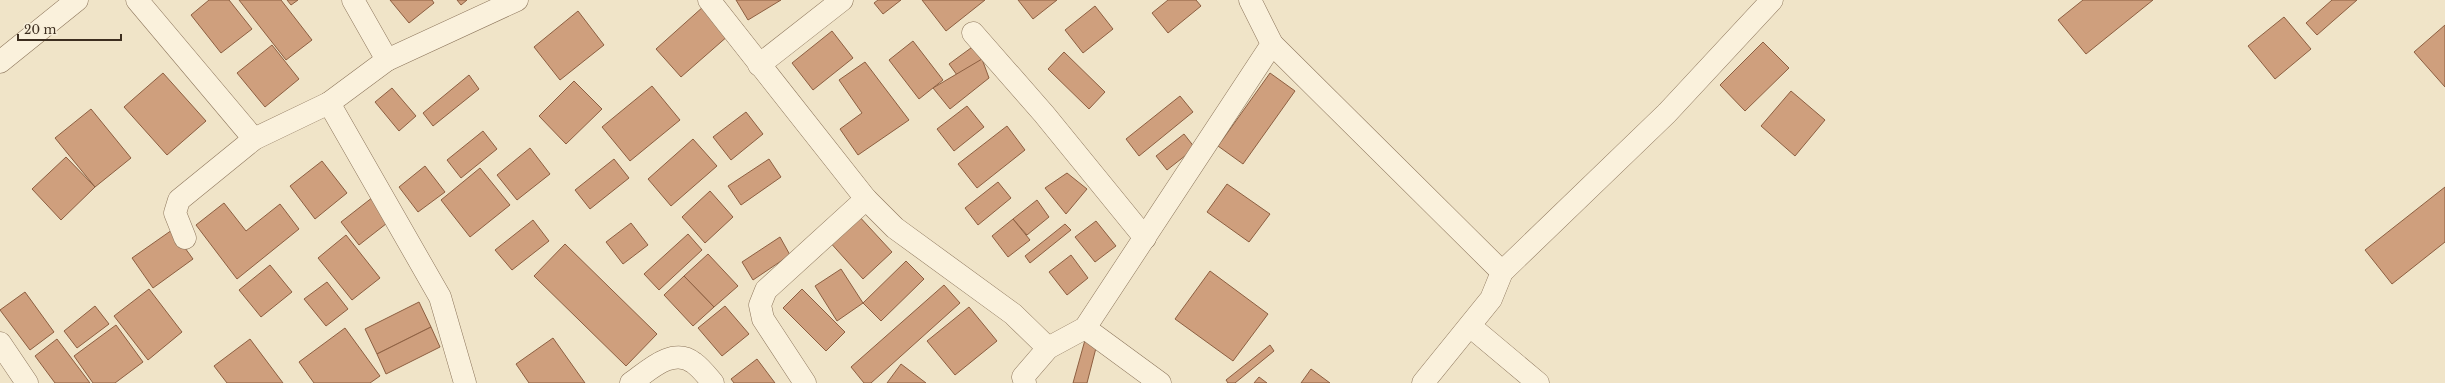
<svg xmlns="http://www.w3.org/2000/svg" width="2445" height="383" viewBox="0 0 2445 383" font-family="'Libre Baskerville',serif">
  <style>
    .building { fill: #cf9f7d; stroke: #8d5f41 }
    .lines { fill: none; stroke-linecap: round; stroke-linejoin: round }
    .street-casing { stroke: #8d765c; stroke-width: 23 }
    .street { stroke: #faf1dc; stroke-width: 22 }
  </style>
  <rect width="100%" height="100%" fill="#f0e4c8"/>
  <g class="building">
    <polygon points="209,0 229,0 252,29 221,53 191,15"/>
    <polygon points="239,0 281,0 312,40 286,60"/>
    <polygon points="287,0 298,0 291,5"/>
    <polygon points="390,0 432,0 434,3 409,23"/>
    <polygon points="457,0 467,0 461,5"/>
    <polygon points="736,0 781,0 748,20"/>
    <polygon points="878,0 901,0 883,14 874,3"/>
    <polygon points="922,0 985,0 946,31"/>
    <polygon points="1018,0 1057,0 1033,19"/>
    <polygon points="1168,0 1196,0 1201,6 1168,33 1152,13"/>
    <polygon points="2083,0 2153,0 2086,54 2058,20"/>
    <polygon points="2332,0 2357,0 2317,35 2306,23"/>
    <polygon points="704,6 729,35 681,77 656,49"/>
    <polygon points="1095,6 1113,29 1083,53 1065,30"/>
    <polygon points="578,11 604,45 560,80 534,47"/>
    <polygon points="2284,17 2311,49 2275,79 2248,46"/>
    <polygon points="2445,25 2445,87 2414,52"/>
    <polygon points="832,31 853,58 813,90 792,63"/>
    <polygon points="913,41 943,80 919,99 889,60"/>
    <polygon points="1763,42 1789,68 1745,111 1720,85"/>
    <polygon points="272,45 299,79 265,107 237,73"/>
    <polygon points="975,45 982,59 965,86 949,64"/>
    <polygon points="1064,52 1105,92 1089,109 1048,69"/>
    <polygon points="982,59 989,78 950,109 933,88"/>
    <polygon points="865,62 909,120 858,155 840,129 862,113 839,80"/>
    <polygon points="163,73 206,121 167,155 124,107"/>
    <polygon points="1270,73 1295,91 1243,164 1218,146"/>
    <polygon points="469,75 479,89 433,126 423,113"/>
    <polygon points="574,81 602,109 566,144 539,116"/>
    <polygon points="652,86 680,120 630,161 602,127"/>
    <polygon points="392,88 416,116 399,131 375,102"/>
    <polygon points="1791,91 1825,120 1795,156 1761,126"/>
    <polygon points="1180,96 1193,112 1139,156 1126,139"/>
    <polygon points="967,106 984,127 954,151 937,129"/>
    <polygon points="91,109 131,158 95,187 55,138"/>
    <polygon points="746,112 763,134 731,160 713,137"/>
    <polygon points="1007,126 1025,150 977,188 958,164"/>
    <polygon points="483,131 497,149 461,178 447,160"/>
    <polygon points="1184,134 1195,148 1167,170 1156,156"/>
    <polygon points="693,139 717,166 671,206 648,179"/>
    <polygon points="530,148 550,174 517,200 497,175"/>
    <polygon points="66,157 95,187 61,220 32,189"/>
    <polygon points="614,159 629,178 590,209 575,190"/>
    <polygon points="769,159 781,177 741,205 728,186"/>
    <polygon points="322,161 347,193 315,219 290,186"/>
    <polygon points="425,166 445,192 418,212 399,187"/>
    <polygon points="480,168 510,205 470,237 441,200"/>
    <polygon points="1067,173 1087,189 1066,214 1045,188"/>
    <polygon points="998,182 1011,198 978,225 965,208"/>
    <polygon points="1227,184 1270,214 1249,242 1207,212"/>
    <polygon points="2445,187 2445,242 2392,284 2365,250"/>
    <polygon points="710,191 733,217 705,243 682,217"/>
    <polygon points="373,197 391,220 359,245 341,222"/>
    <polygon points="1037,200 1049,217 1027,235 1013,219"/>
    <polygon points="224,203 246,231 280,204 299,229 237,279 196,225"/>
    <polygon points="857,214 892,252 863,279 828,240"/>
    <polygon points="1013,219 1030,240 1008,257 992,236"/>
    <polygon points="533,220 549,241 512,270 495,250"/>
    <polygon points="1096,221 1116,246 1095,262 1075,237"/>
    <polygon points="631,223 648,245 623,264 606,242"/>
    <polygon points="1065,224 1071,230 1030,263 1025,256"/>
    <polygon points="172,230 193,259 153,288 132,258"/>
    <polygon points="688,234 702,250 659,290 644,274"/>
    <polygon points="346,235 380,278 352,300 318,258"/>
    <polygon points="780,237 790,255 753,280 742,262"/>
    <polygon points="565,244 657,334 626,366 534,276"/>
    <polygon points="708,254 738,286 714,307 684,276"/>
    <polygon points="1071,255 1088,278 1067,295 1049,272"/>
    <polygon points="906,261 924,279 881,321 863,303"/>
    <polygon points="270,265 292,292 261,317 239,290"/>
    <polygon points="841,269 863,303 837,321 815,286"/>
    <polygon points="1210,271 1268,314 1233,361 1175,319"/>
    <polygon points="684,276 714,307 693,326 664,295"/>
    <polygon points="327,282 348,309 326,326 304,299"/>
    <polygon points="944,285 960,303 871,383 864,383 851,367"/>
    <polygon points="149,289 182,332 148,360 114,316"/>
    <polygon points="802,289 845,332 826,351 783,308"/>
    <polygon points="25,292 54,332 30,350 0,310"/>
    <polygon points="419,302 431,327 377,354 365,329"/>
    <polygon points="95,306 109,324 77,348 64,331"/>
    <polygon points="725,306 749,334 722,356 698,328"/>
    <polygon points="969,307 997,341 955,375 927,341"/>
    <polygon points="116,325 143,362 115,383 93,383 74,356"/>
    <polygon points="431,327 440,347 386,374 377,354"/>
    <polygon points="345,328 380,376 370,383 314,383 299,362"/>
    <polygon points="553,338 585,383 529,383 516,364"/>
    <polygon points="57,339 90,383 55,383 35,356"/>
    <polygon points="250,339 283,383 227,383 214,366"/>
    <polygon points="1085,340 1097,344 1087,383 1073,383"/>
    <polygon points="1270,345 1274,351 1235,383 1228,383 1226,380"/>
    <polygon points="757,359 775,383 734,383 731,379"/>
    <polygon points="901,364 926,383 887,383"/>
    <polygon points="1311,369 1330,383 1301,383"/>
    <polygon points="1259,377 1267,383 1254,383"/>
  </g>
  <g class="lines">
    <defs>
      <g id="street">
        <polyline points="137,0 254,139"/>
        <polyline points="353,0 387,60 517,0"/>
        <polyline points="709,0 866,199 895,228 1013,314 1048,348"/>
        <polyline points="973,33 1044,114 1145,238"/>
        <polyline points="1272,44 1502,272"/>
        <polyline points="0,62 77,0"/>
        <polyline points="759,65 842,0"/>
        <polyline points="329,103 440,297 465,383"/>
        <polyline points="185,238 175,213 179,200 254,139 329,103 387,60"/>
        <polyline points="1470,326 1538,383"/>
        <polyline points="1085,328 1160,383"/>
        <polyline points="0,343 27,383"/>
        <path d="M631 383C648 371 673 346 694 363 701 368 707 376 713 383"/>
        <polyline points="805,383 763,319 760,305 766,290 866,199"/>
        <polyline points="1025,383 1023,377 1048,348 1085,328 1272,44 1250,0"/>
        <polyline points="1423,383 1491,299 1502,272 1667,113 1772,0"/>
      </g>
    </defs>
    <use href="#street" class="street-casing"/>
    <use href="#street" class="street"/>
  </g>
  <path d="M18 34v6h103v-6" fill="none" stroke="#3d2e20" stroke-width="2"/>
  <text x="24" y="34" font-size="12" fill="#3d2e20" stroke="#f7eed8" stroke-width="3" paint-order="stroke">20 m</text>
</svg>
